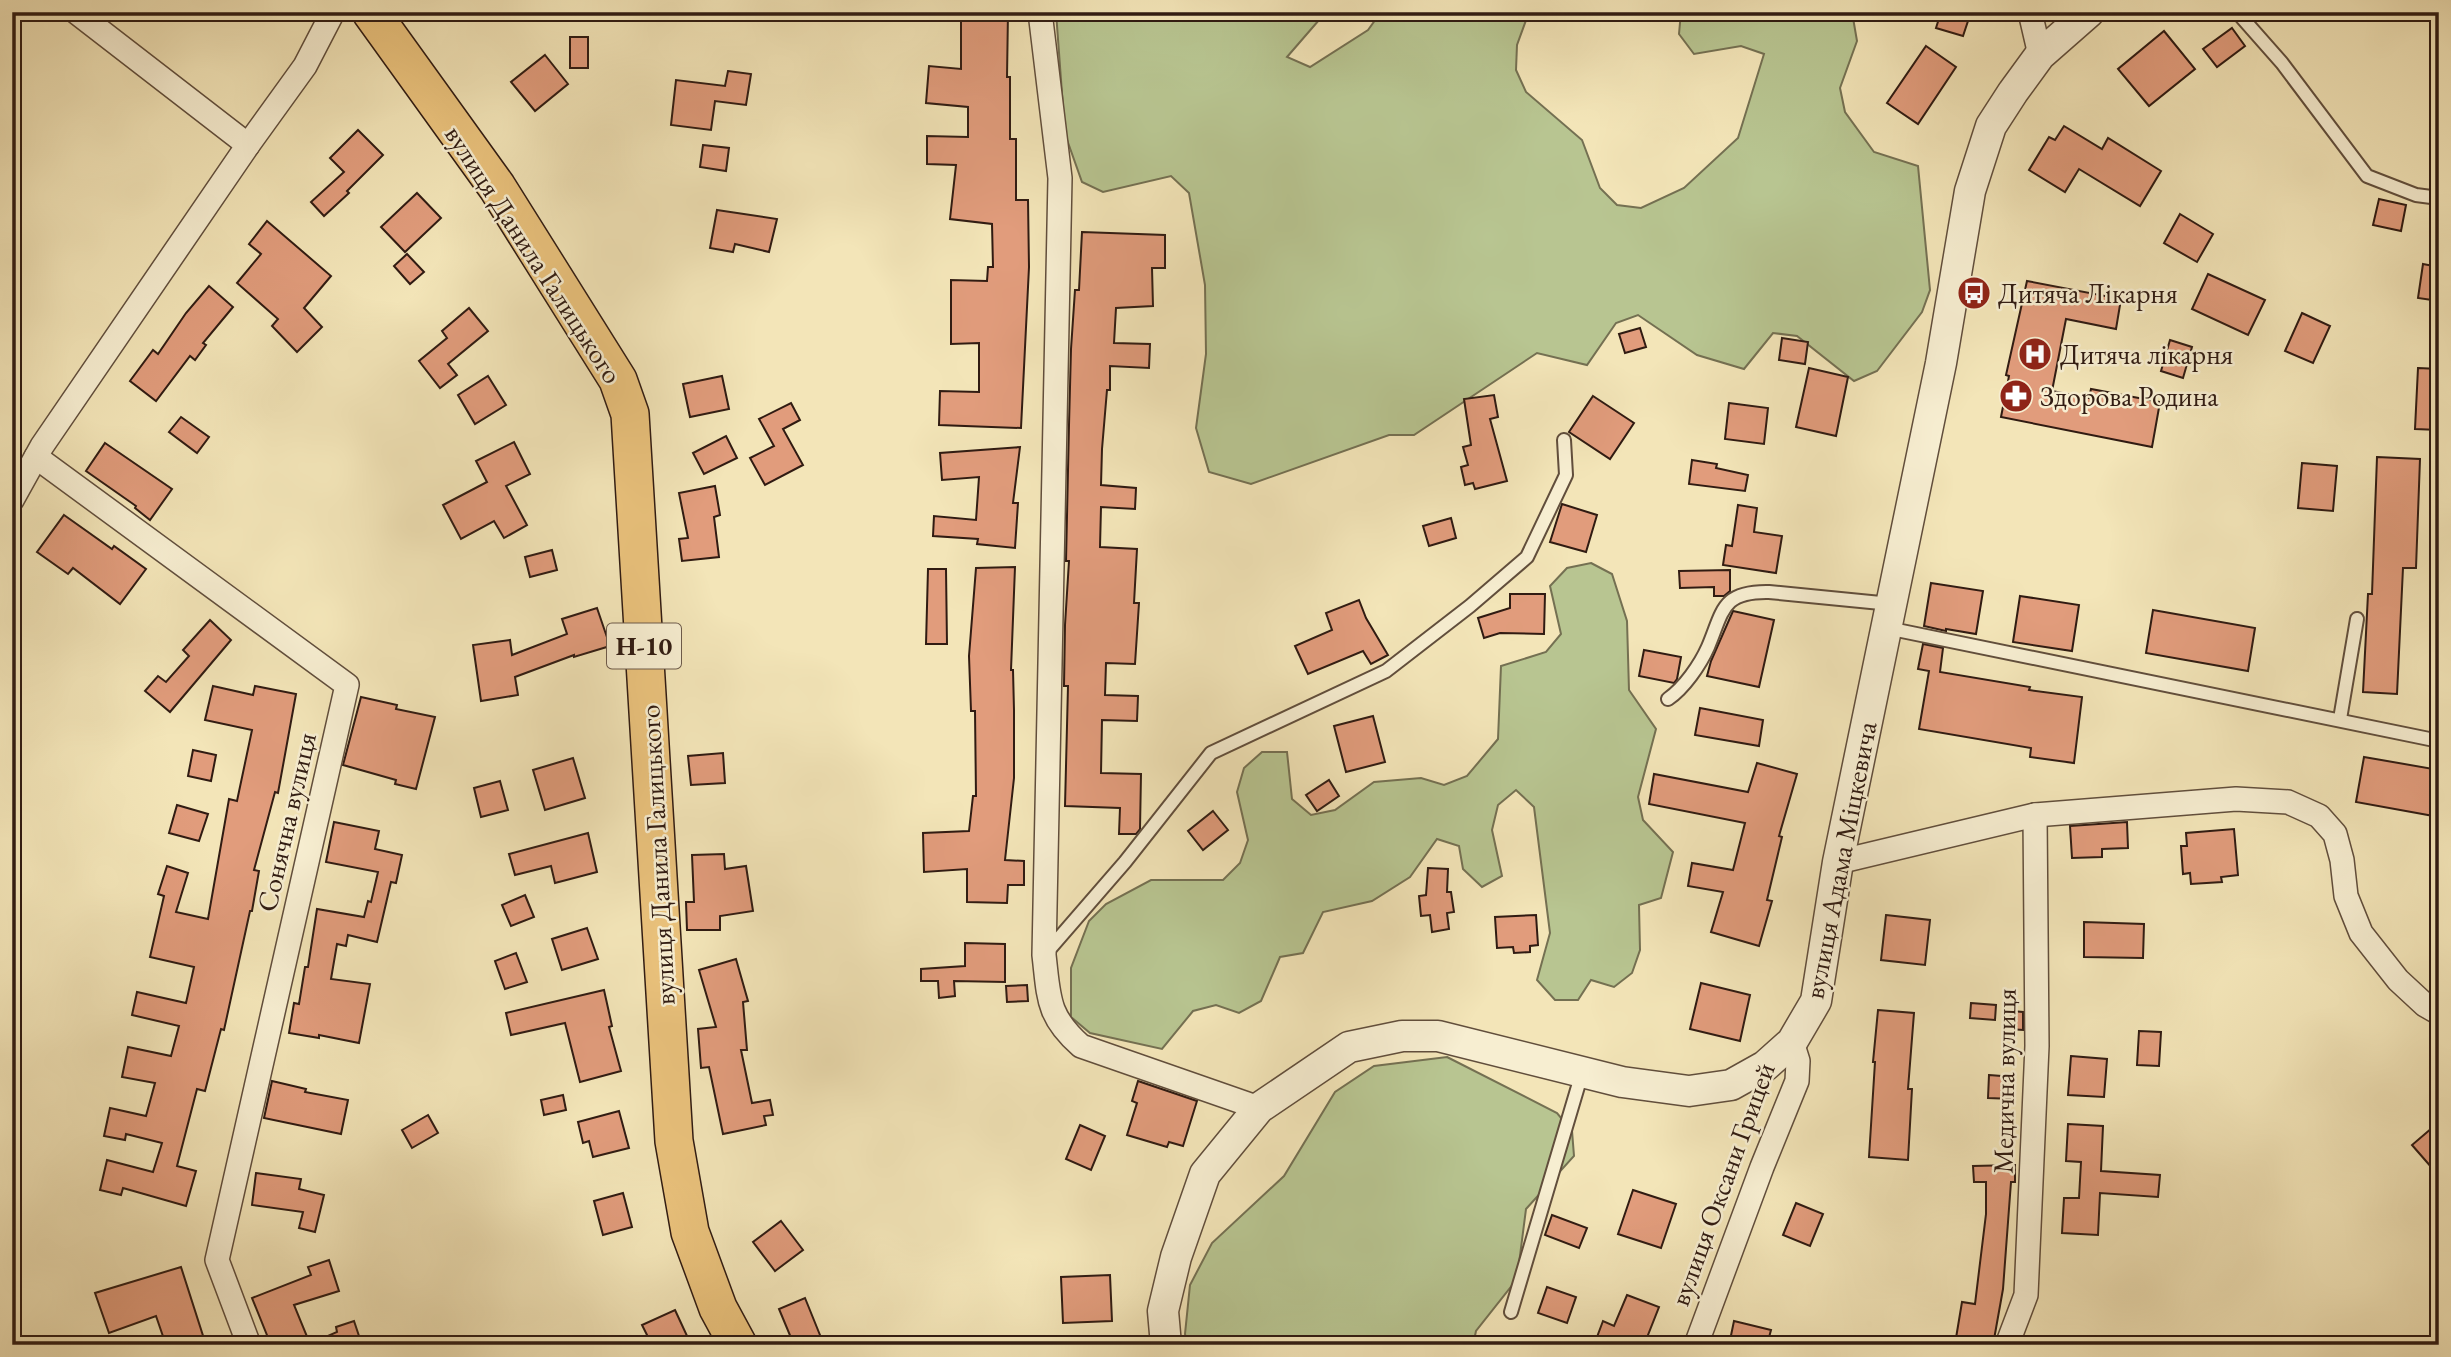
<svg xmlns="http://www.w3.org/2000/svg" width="2451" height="1357" viewBox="0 0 2451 1357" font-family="'EB Garamond',serif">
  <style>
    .green { fill: #b8c591; stroke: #747052; stroke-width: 2 }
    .building { fill: #e19c7c; stroke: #301b12; stroke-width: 2 }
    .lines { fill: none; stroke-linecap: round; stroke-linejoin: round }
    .service-casing { stroke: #614e3c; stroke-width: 16 }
    .minor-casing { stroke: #614e3c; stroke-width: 26 }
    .tertiary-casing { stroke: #614e3c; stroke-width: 33 }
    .primary-casing { stroke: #301b12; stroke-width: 40 }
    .service { stroke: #f7eed1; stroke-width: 12 }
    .minor { stroke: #f7eed1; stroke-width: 23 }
    .tertiary { stroke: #f7eed1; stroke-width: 30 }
    .primary { stroke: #eac27c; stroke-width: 37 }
    .labels { text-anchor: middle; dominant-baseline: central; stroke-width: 5; stroke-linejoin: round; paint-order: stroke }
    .shield { fill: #f7eed1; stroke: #6c5a4b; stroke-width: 2 }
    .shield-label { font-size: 26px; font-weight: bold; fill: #301b12 }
    .street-label { font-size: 28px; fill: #301b12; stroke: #f7eed1 }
    .poi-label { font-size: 28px; fill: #301b12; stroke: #f7eed1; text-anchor: start }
  </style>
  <rect width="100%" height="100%" fill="#f3e5b8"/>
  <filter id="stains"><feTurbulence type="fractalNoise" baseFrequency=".00286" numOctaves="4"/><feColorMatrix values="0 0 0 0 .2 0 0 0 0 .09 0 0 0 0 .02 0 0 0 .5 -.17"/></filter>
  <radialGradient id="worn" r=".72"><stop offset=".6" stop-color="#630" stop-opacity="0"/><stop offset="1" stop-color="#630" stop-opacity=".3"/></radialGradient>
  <g class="green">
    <polygon points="1056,12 1326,12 1287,57 1310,67 1368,30 1381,12 1529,12 1517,45 1516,70 1526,92 1582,140 1600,188 1617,205 1641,208 1684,188 1738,138 1764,54 1741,46 1694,54 1679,34 1681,12 1852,12 1857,41 1840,88 1845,112 1874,152 1918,166 1930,290 1922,312 1877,371 1854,381 1797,336 1773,333 1744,369 1697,355 1638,315 1616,323 1587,365 1537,353 1414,435 1389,435 1251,484 1209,472 1196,428 1206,354 1205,285 1189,193 1171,176 1103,192 1082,182 1065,134"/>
    <polygon points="1591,563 1612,574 1627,621 1629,690 1656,729 1638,797 1643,820 1673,852 1661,898 1639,905 1640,950 1632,973 1614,987 1591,980 1578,1000 1555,1000 1537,980 1550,933 1534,807 1516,790 1498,805 1492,830 1502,876 1482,887 1463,869 1459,846 1437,839 1410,877 1372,901 1323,912 1303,953 1280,957 1261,1001 1239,1013 1216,1005 1193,1011 1162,1049 1090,1033 1071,1017 1071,968 1089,921 1106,904 1151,880 1223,880 1240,863 1248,840 1237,792 1244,768 1262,752 1287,752 1292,799 1311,815 1335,810 1374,782 1421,778 1444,785 1467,776 1498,739 1501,666 1546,652 1561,634 1550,586 1567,568"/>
    <polygon points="1447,1057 1557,1113 1572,1131 1574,1156 1526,1209 1517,1279 1476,1331 1473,1345 1187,1345 1185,1334 1190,1285 1212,1243 1284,1176 1335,1092 1374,1066"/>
  </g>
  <g class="building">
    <polygon points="961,12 1008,12 1007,77 1010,77 1010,139 1016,139 1016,200 1028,200 1029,267 1021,428 939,425 940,391 979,392 979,343 951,344 951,280 987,281 988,267 993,267 992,224 950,219 956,165 927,164 927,136 968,137 968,107 926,103 929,66 961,69"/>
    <polygon points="1941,12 1971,12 1963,36 1936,28"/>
    <polygon points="2232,28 2245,46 2217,67 2203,49"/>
    <polygon points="2164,31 2195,69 2149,106 2118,69"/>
    <rect x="570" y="37" width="18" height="31"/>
    <polygon points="1926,46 1956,67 1918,124 1887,103"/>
    <polygon points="545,55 568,84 535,111 511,82"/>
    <polygon points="728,71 751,74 746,105 715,101 711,130 671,125 676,80 725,86"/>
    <polygon points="2064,126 2102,149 2108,138 2161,171 2140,206 2079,169 2065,192 2029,170 2049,137 2055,140"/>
    <polygon points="358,130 383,155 347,191 349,193 324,216 311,202 344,172 330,158"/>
    <polygon points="703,145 729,148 726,171 700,167"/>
    <polygon points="417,193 441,218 405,252 381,227"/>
    <polygon points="2379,199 2406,205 2401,231 2373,225"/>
    <polygon points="717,210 777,219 769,252 735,244 733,252 710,248"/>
    <polygon points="2180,214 2213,234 2197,262 2164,243"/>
    <polygon points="267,221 331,276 304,308 322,327 297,352 272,326 278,319 237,283 261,254 249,244"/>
    <polygon points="1082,232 1165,235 1165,268 1152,268 1153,306 1116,308 1114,343 1150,344 1149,368 1110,366 1110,390 1107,390 1102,449 1101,485 1136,488 1135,509 1101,507 1100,547 1137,549 1134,603 1139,603 1135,664 1106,663 1105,695 1138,696 1137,721 1102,720 1101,773 1141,774 1140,829 1136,834 1119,834 1120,808 1065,806 1068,686 1064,686 1065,625 1069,561 1066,561 1069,425 1071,349 1075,290 1079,290"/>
    <polygon points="407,254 424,272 410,284 394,266"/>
    <polygon points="2423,264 2439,267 2439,301 2418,298"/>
    <polygon points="2208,274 2265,300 2248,335 2192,309"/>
    <polygon points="2027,281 2121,299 2116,329 2066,319 2052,391 2089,398 2091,389 2160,402 2152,447 2001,417 2009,376 2006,375"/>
    <polygon points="209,286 233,307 203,343 206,345 195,360 190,356 156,401 130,381 153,350 158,354 186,313"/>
    <polygon points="469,308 488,331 448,364 457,375 440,388 419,361 447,338 442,331"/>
    <polygon points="2302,313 2330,326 2313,363 2285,351"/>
    <polygon points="1640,328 1646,347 1625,353 1619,334"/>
    <polygon points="1782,338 1808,342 1805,364 1779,360"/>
    <polygon points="2170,340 2192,347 2183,378 2161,371"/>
    <polygon points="1809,368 1848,377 1836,436 1796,427"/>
    <polygon points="2418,368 2439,369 2439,430 2415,429"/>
    <polygon points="488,376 506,405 475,424 458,395"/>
    <polygon points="722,376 729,409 690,417 683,384"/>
    <polygon points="1494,395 1498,417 1490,419 1507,481 1475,489 1473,483 1465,485 1461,467 1468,465 1463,447 1471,445 1464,399"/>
    <polygon points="1593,396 1634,423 1610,459 1569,432"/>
    <polygon points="791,403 800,420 783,429 803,465 765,485 750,458 774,446 759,419"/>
    <polygon points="1729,403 1768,408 1764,444 1725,439"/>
    <polygon points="181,417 209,437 197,453 169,432"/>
    <polygon points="726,436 737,458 704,474 693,453"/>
    <polygon points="514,442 530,474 506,486 527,525 504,538 494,521 461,539 443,505 487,482 476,461"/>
    <polygon points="105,443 172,489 150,520 135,508 136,506 86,471"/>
    <polygon points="1020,447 1013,503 1018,503 1015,548 977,544 978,539 933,536 934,516 976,520 979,477 942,480 940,453"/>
    <polygon points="2377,457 2420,459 2416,568 2403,568 2397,694 2363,692 2368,594 2372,594"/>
    <polygon points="1692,460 1717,464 1716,468 1748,475 1745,491 1689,484"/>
    <polygon points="2302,463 2337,466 2333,511 2298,508"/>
    <polygon points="715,486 720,515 714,517 719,557 682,561 679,539 688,538 679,493"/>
    <polygon points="1562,504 1597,515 1586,552 1550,542"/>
    <polygon points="1738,505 1757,508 1754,532 1782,536 1776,573 1723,565 1726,545 1732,546"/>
    <polygon points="64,515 112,549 114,546 146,569 120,604 73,568 68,574 37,552"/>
    <polygon points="1451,518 1456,538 1429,546 1423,526"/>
    <polygon points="552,550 557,570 530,577 525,557"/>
    <polygon points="1015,567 1011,670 1013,670 1014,710 1014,778 1005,860 1024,861 1024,885 1008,885 1007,903 967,902 967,869 924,872 923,833 969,831 973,796 976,796 975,711 971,711 969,656 976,568"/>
    <polygon points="928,569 946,569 947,644 926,644"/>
    <polygon points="1730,570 1730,591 1724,596 1714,596 1714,587 1680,588 1679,571"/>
    <polygon points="1931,583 1983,591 1976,634 1946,629 1946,631 1924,626"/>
    <polygon points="1510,594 1545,594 1544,634 1500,633 1484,638 1478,618 1510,608"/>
    <polygon points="2020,596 2079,605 2072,651 2013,642"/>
    <polygon points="1359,600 1366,618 1388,655 1371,664 1363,651 1308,674 1295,646 1332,630 1326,613"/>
    <polygon points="597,608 610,646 574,657 574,655 515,677 518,695 481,701 473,645 510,640 512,655 567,634 562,619"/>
    <polygon points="2153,610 2255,628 2248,671 2146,653"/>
    <polygon points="1733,611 1774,620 1759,687 1707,676 1711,661"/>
    <polygon points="210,620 231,640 170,712 145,691 158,676 166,682 189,656 183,650"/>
    <polygon points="1923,644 1943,648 1940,672 2030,687 2029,690 2082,697 2074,763 2030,757 2031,748 1919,729 1929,671 1918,669"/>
    <polygon points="1644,650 1681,657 1677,679 1674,683 1639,676"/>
    <polygon points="213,686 253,695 255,686 296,694 278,793 275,792 254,870 259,871 252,911 250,911 224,1030 221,1029 205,1091 197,1089 177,1166 196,1171 186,1206 123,1188 121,1195 100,1190 107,1160 153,1172 162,1143 126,1134 125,1140 104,1136 110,1108 146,1116 155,1083 122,1077 128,1047 171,1056 179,1026 132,1015 137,992 186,1003 194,967 150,957 164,896 158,894 167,866 188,873 176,912 208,919 229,799 237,801 252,730 205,720"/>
    <polygon points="361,697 397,705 396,709 435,717 416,789 395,784 396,780 343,765"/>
    <polygon points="1700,708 1763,720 1759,746 1695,735"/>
    <polygon points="1373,716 1385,762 1346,772 1334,726"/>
    <polygon points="193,750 216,755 211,781 188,776"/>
    <polygon points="723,753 725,783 691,785 688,756"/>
    <polygon points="2364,757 2439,770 2439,817 2356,802"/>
    <polygon points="573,758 585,798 545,810 533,770"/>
    <polygon points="1757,763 1797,774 1779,836 1782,837 1767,900 1772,901 1759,946 1711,932 1723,892 1688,886 1692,863 1733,870 1745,823 1649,804 1654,774 1748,792"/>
    <polygon points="1329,780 1339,796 1317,811 1306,795"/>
    <polygon points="500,781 508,810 481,817 474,788"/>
    <polygon points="177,805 208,814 199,841 169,833"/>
    <polygon points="1213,811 1228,830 1203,850 1188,831"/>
    <polygon points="334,822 379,831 375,849 402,855 396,883 391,882 377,942 348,935 346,946 337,944 331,979 370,984 359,1043 319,1035 319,1038 289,1033 294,1003 299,1004 305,967 308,967 317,909 364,917 368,901 371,902 378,872 326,862"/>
    <polygon points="2127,822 2128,848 2102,849 2102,857 2072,858 2070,826"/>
    <polygon points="2234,829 2238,875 2221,877 2222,882 2191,884 2190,873 2183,874 2181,846 2187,846 2186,833"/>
    <polygon points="588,833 597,872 555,883 551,866 515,875 509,854"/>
    <polygon points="724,854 725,869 746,866 753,911 720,916 720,930 687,930 686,902 694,902 692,855"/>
    <polygon points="1428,868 1448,869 1447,892 1451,892 1454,912 1447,913 1449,929 1432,932 1430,915 1421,916 1419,896 1426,895"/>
    <polygon points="525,895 534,917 511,926 502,905"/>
    <polygon points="1536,915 1538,945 1530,946 1530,952 1514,953 1513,947 1497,948 1495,917"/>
    <polygon points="1886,915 1930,920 1925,965 1881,960"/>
    <polygon points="2084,922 2144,924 2143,958 2084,957"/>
    <polygon points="587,928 598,959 562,970 552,939"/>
    <polygon points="965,943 1005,944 1005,982 954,981 955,996 939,998 938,981 921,981 921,969 965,966"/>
    <polygon points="516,953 527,982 505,989 495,961"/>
    <polygon points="736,959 748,1001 743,1002 747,1050 741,1050 752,1103 770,1100 773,1115 764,1116 766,1125 723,1134 709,1067 701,1068 698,1029 716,1027 699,970"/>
    <polygon points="1701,983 1750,995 1740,1041 1690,1029"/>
    <polygon points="1027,985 1028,1001 1007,1002 1006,986"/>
    <polygon points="604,990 612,1026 609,1027 621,1071 580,1082 565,1023 511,1035 506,1013"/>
    <polygon points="1971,1003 1996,1005 1995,1020 1970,1018"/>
    <polygon points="1878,1010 1914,1013 1908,1089 1912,1089 1908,1160 1869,1157 1875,1062 1873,1062"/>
    <polygon points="2011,1011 2023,1012 2023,1030 2010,1029"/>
    <polygon points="2139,1031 2161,1032 2159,1066 2137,1065"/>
    <polygon points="2071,1056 2107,1059 2104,1097 2068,1095"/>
    <polygon points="1989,1075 2014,1077 2013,1099 1988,1098"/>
    <polygon points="272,1081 306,1089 305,1092 348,1100 341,1134 264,1118"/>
    <polygon points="1138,1081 1197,1101 1183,1146 1169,1142 1167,1147 1127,1135 1137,1103 1132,1101"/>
    <polygon points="563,1095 566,1110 544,1115 541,1100"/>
    <polygon points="619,1111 629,1148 593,1157 589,1141 583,1143 578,1122"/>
    <polygon points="428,1115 438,1133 412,1148 402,1130"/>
    <polygon points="2439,1122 2439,1176 2412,1145"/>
    <polygon points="2068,1124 2103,1126 2101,1171 2160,1175 2158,1197 2100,1193 2098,1235 2062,1233 2064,1198 2079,1198 2081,1162 2066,1161"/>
    <polygon points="1080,1125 1105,1136 1091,1170 1066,1159"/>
    <polygon points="2015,1165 2015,1182 2011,1182 2003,1289 1993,1345 1956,1338 1962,1302 1975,1304 1986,1214 1986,1182 1974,1182 1973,1166"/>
    <polygon points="256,1173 301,1179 299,1189 324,1195 315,1232 299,1228 303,1212 252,1205"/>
    <polygon points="1633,1190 1676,1204 1661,1248 1618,1234"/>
    <polygon points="623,1193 632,1227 603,1235 594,1201"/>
    <polygon points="1796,1203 1823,1214 1810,1246 1783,1235"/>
    <polygon points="1552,1215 1587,1228 1579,1248 1545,1235"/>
    <polygon points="781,1221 803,1250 775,1271 753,1242"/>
    <polygon points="329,1260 339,1291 294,1305 310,1344 337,1332 336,1327 354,1321 362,1345 271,1345 252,1298 311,1275 308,1267"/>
    <polygon points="181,1267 206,1345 166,1345 156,1316 109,1333 95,1293"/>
    <polygon points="1110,1275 1112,1321 1063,1323 1061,1277"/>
    <polygon points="1547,1287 1576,1297 1567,1323 1538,1313"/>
    <polygon points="1627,1295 1659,1307 1644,1345 1594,1345 1603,1321 1614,1326"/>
    <polygon points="805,1298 824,1345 794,1345 779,1309"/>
    <polygon points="675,1310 688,1338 674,1345 652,1345 642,1325"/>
    <polygon points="1734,1321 1771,1330 1767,1345 1729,1345"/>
  </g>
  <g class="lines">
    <defs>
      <g id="service">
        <polyline points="2237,12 2282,63 2367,176 2416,195 2439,198"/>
        <polyline points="1887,628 2439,741"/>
        <path d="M1668 699C1684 688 1700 665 1708 647 1723 612 1721 591 1769 592L1891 604"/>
        <polyline points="2340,719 2357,619"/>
        <polyline points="1047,952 1125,862 1211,753 1386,671 1470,606 1527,557 1566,475 1564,440"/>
        <polyline points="1511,1312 1582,1073"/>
      </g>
      <g id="minor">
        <polyline points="76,12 248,145"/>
        <path d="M1040 12 1060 178 1044 955C1049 998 1047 1016 1081 1046L1259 1108"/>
        <polyline points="2030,12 2040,55"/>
        <polyline points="36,457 347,685 217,1260 249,1345"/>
        <polyline points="12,500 42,446 248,145 305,66 333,12"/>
        <polyline points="1838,862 2035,815 2236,799 2288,802 2319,816 2335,834 2342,860 2346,896 2361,933 2398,980 2425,1005 2439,1013"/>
        <polyline points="1696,1345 1762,1167 1797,1081 1798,1061 1792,1042"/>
        <polyline points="2007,1345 2026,1295 2037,1046 2035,815"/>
      </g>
      <polyline id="tertiary" points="1166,1345 1163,1311 1176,1257 1205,1174 1259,1108 1349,1047 1402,1036 1438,1036 1622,1082 1689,1091 1731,1085 1765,1066 1792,1042 1816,1001 1838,862 1941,363 1970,191 1991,126 2013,92 2040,55 2089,12"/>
      <polyline id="primary" points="371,12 497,187 618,380 630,414 674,1141 690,1232 718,1308 738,1345"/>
    </defs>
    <use href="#service" class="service-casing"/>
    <use href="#minor" class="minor-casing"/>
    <use href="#tertiary" class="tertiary-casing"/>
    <use href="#primary" class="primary-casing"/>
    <use href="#service" class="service"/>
    <use href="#minor" class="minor"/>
    <use href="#tertiary" class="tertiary"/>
    <use href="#primary" class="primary"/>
  </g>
  <defs>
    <symbol id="bus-disc" viewBox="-11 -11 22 22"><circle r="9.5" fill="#8f2418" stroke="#f7eed1"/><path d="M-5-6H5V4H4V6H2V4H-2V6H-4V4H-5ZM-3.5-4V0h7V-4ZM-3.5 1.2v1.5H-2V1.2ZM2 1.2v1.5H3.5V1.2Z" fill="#fff"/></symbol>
    <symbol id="hospital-disc" viewBox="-11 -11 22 22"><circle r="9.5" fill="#8f2418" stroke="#f7eed1"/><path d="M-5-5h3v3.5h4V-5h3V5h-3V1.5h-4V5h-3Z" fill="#fff"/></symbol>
    <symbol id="pharmacy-disc" viewBox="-11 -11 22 22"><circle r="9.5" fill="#8f2418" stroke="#f7eed1"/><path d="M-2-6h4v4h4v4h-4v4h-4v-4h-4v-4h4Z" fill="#fff"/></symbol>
  </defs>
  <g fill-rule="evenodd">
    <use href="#bus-disc" x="1955" y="274" width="38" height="38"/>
    <use href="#hospital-disc" x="2016" y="335" width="38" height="38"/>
    <use href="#pharmacy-disc" x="1997" y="377" width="38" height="38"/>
  </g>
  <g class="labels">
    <rect class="shield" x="607" y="623.5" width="74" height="45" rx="5"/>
    <g class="shield-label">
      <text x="644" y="646">Н-10</text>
    </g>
    <g class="street-label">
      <text transform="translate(534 254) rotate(57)">вулиця Данила Галицького</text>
      <text transform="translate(286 822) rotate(-77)">Сонячна вулиця</text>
      <text transform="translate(657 855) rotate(-93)">вулиця Данила Галицького</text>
      <text transform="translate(1840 860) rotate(-79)">вулиця Адама Міцкевича</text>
      <text transform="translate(2004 1081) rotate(-89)">Медична вулиця</text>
      <text transform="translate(1722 1184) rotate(-70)">вулиця Оксани Грицей</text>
    </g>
    <g class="poi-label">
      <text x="1998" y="293">Дитяча Лікарня</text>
      <text x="2060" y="354">Дитяча лікарня</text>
      <text x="2040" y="396">Здорова Родина</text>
    </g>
  </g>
  <rect width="2451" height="1357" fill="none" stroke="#f3e5b8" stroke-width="42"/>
  <rect x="14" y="14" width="2423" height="1329" fill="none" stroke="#301b12" stroke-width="3.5"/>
  <rect x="21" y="21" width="2409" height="1315" fill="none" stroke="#301b12" stroke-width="2"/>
  <rect width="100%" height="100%" filter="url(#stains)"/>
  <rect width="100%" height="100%" fill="url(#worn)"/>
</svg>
